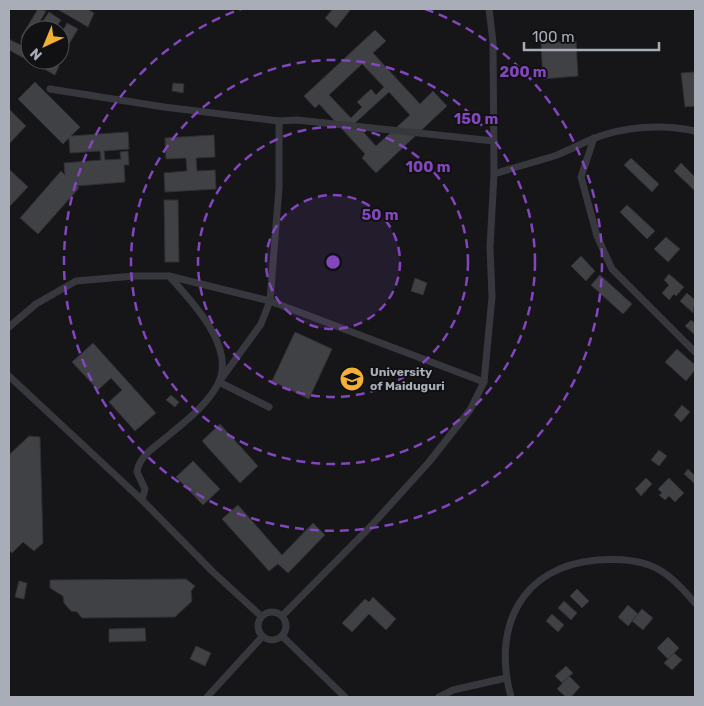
<svg xmlns="http://www.w3.org/2000/svg" width="704" height="706" viewBox="0 0 704 706" font-family="Rubik,sans-serif">
  <style>
    .building { fill: #404145; stroke: #303034; fill-rule: evenodd }
    .lines { fill: none; stroke-linecap: round; stroke-linejoin: round }
    .street { stroke: #37383d; stroke-width: 7 }
    .ring { fill: none; stroke: #8446be; stroke-width: 2.5; stroke-dasharray: 9 6 }
    .labels { text-anchor: middle; dominant-baseline: central; stroke-width: 4; stroke-linejoin: round; paint-order: stroke }
    .poi-label { font-size: 12px; font-weight: bold; fill: #a8adb8; stroke: #111113; text-anchor: start }
    .centre { fill: #8446be; stroke: #111113; stroke-width: 2.5 }
    .ring-label { font-size: 15px; text-anchor: middle; font-weight: bold; fill: #8446be; stroke: #111113; stroke-width: 4; stroke-linejoin: round; paint-order: stroke }
  </style>
  <rect width="100%" height="100%" fill="#161618"/>
  <g class="building">
    <polygon points="38,9 46,11 35,30 30,30 28,41 21,37"/>
    <polygon points="57,9 87,9 94,13 88,27"/>
    <polygon points="333,9 351,9 336,28 325,18"/>
    <polygon points="49,12 61,20 55,29 43,21"/>
    <polygon points="67,23 78,29 60,59 60,36"/>
    <path d="M375 30 386 41 373 53 420 104 433 91 447 106 376 173 362 158 365 154 319 104 315 108 304 96ZM362 64 384 87 376 95 371 89 357 102 362 107 351 118 329 95ZM389 92 410 115 376 146 355 123Z"/>
    <polygon points="9,39 30,50 30,60 48,60 59,66 55,75 9,50"/>
    <polygon points="576,41 578,76 543,79 541,43"/>
    <polygon points="695,72 695,106 685,107 681,73"/>
    <polygon points="35,82 80,127 71,136 128,132 129,149 104,151 105,160 121,159 120,152 128,151 129,165 124,165 125,182 77,186 79,188 38,234 20,218 61,171 65,175 64,163 101,160 100,151 70,153 69,138 63,144 18,99"/>
    <polygon points="173,83 184,84 183,93 172,91"/>
    <polygon points="9,109 26,126 9,144"/>
    <polygon points="214,135 215,157 196,158 197,171 215,170 216,189 165,192 164,173 187,171 186,158 166,159 165,138"/>
    <polygon points="631,158 659,184 652,192 624,165"/>
    <polygon points="681,163 695,177 695,191 674,171"/>
    <polygon points="9,169 28,187 9,207"/>
    <polygon points="164,200 178,200 179,262 165,262"/>
    <polygon points="627,205 655,231 647,239 620,212"/>
    <polygon points="666,237 680,249 668,262 654,249"/>
    <polygon points="581,256 595,271 586,281 571,266"/>
    <polygon points="669,274 684,287 676,296 674,294 669,300 662,293 669,285 664,280"/>
    <polygon points="600,275 632,304 623,314 591,285"/>
    <polygon points="415,278 427,283 423,295 411,291"/>
    <polygon points="687,293 695,300 693,313 680,301"/>
    <polygon points="691,320 695,323 695,335 685,326"/>
    <polygon points="295,332 332,349 309,399 272,381"/>
    <polygon points="93,343 156,413 135,431 109,402 122,390 111,378 98,390 72,362"/>
    <polygon points="677,349 695,365 695,370 686,381 665,362"/>
    <polygon points="171,395 179,402 175,407 166,400"/>
    <polygon points="682,405 690,412 681,422 674,415"/>
    <polygon points="220,424 258,466 240,483 202,441"/>
    <polygon points="29,436 40,437 43,543 34,551 23,542 12,553 9,550 9,455"/>
    <polygon points="659,450 667,456 659,466 651,460"/>
    <polygon points="193,461 220,489 203,505 176,477"/>
    <polygon points="688,469 695,476 694,483 684,474"/>
    <polygon points="646,478 652,484 641,496 635,489"/>
    <polygon points="669,478 684,493 675,502 669,496 665,500 659,495 662,493 658,489"/>
    <polygon points="238,505 282,555 313,523 325,535 288,573 278,564 269,571 222,519"/>
    <polygon points="186,579 195,586 191,591 192,601 175,617 82,618 77,612 71,611 64,603 63,596 50,588 50,580"/>
    <polygon points="19,581 27,583 24,599 15,597"/>
    <polygon points="577,589 589,601 582,608 570,596"/>
    <polygon points="373,597 396,619 386,630 369,614 352,632 342,623 365,599 369,602"/>
    <polygon points="564,601 577,613 571,620 558,608"/>
    <polygon points="628,605 638,614 628,626 618,617"/>
    <polygon points="642,609 653,618 643,630 632,621"/>
    <polygon points="552,614 564,625 558,632 546,621"/>
    <polygon points="145,628 146,641 109,642 109,629"/>
    <polygon points="668,637 679,648 668,659 657,648"/>
    <polygon points="196,646 211,653 205,666 190,659"/>
    <polygon points="674,653 682,660 672,670 664,663"/>
    <polygon points="566,666 573,673 562,683 555,676"/>
    <polygon points="569,676 580,687 571,697 566,697 557,689"/>
  </g>
  <g class="lines">
    <g class="street">
      <polyline points="50,89 164,107 279,121 279,188 270,301 261,324 219,382 269,407"/>
      <polyline points="279,121 297,120 494,141"/>
      <polyline points="594,138 581,177 597,236 612,269 695,352"/>
      <path d="M494 174C515 167 536 162 557 155 569 150 581 144 592 139 625 126 662 124 695 131"/>
      <polyline points="9,327 36,304 76,281 134,276 169,276 270,301 484,382"/>
      <polyline points="9,376 142,500 213,572 261,616"/>
      <path d="M142 500 145 489 137 472C139 457 152 449 163 440 182 424 208 405 219 382 235 346 191 300 169 276"/>
      <circle cx="272" cy="626" r="14"/>
      <polyline points="282,616 372,525 429,462 470,410 484,382 492,297 490,247 494,174 493,42 489,9"/>
      <polyline points="282,636 345,697"/>
      <polyline points="207,697 262,637"/>
      <polyline points="439,697 453,690 506,678"/>
      <path d="M511 697C492 628 520 567 597 560 613 559 633 559 649 565 667 571 683 589 695 603"/>
    </g>
  </g>
  <circle cx="333" cy="262" r="67" fill="#8446be" fill-opacity=".12"/>
  <g class="ring">
    <circle cx="333" cy="262" r="67"/>
    <circle cx="333" cy="262" r="135"/>
    <circle cx="333" cy="262" r="202"/>
    <path d="M425 9A269 269 0 1 1 241 9"/>
  </g>
  <defs>
    <symbol id="university-disc" viewBox="-11 -11 22 22"><circle r="9.5" fill="#f2b134" stroke="#111113"/><path d="M0-5L7-2L0 1L-7-2ZM-4 1L0 2.5L4 1V4Q0 6-4 4Z" fill="#111"/></symbol>
  </defs>
  <g fill-rule="evenodd">
    <use href="#university-disc" x="338" y="365" width="28" height="28"/>
  </g>
  <g class="labels">
    <g class="poi-label">
      <text x="370" y="372">University<tspan x="370" dy="14">of Maiduguri</tspan></text>
    </g>
  </g>
  <circle cx="333" cy="262" r="8" class="centre"/>
  <g class="ring-label">
    <text x="523" y="77">200 m</text>
    <text x="476" y="124">150 m</text>
    <text x="428" y="172">100 m</text>
    <text x="380" y="220">50 m</text>
  </g>
  <rect width="704" height="706" fill="none" stroke="#a8adb8" stroke-width="20"/>
  <g transform="translate(45 45) rotate(224)"><circle r="24" fill="#111113" stroke="#4d4f55"/>
  <path d="M0-4L9 19L0 12L-9 19Z" fill="#f2b134"/>
  <text y="-8" font-size="14" font-weight="bold" text-anchor="middle" fill="#a8adb8">N</text>
  </g>
  <path d="M524 42v8h135v-8" fill="none" stroke="#a8adb8" stroke-width="2.5"/>
  <text x="532" y="42" font-size="15" fill="#a8adb8" stroke="#111113" stroke-width="4" paint-order="stroke">100 m</text>
</svg>
